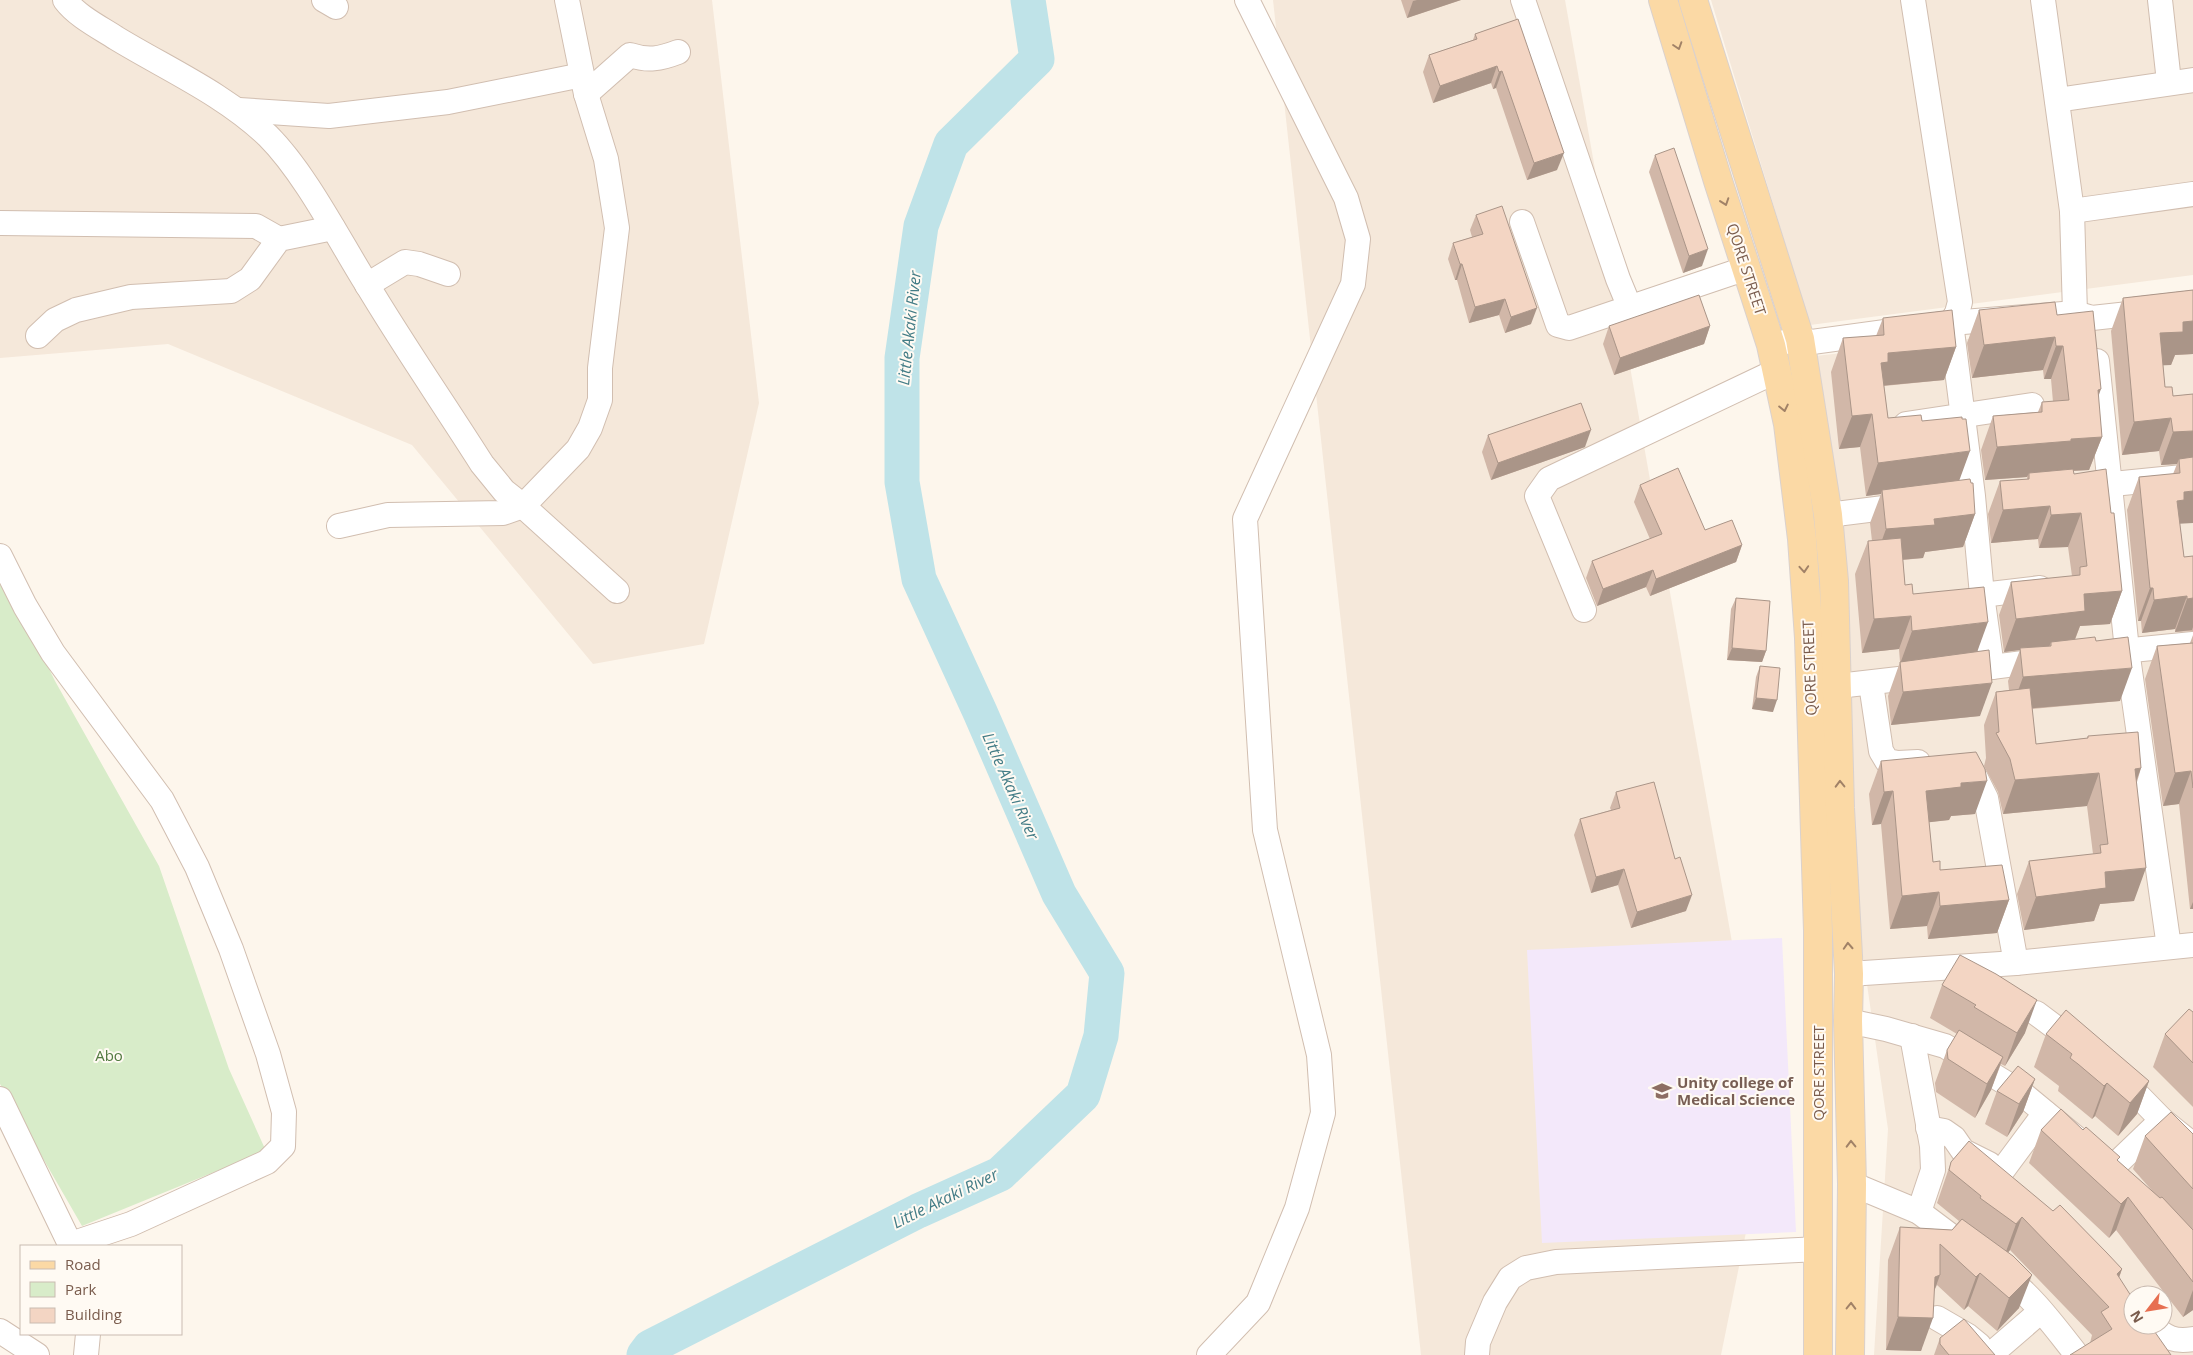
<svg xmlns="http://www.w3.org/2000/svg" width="2193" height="1355" viewBox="0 0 2193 1355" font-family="'Open Sans',sans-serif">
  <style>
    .residential { fill: #f5e8da; fill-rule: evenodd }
    .education { fill: #f3e8fa }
    .green { fill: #d8ecc9 }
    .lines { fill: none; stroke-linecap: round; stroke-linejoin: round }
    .river { stroke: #bfe3e8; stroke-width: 35 }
    .minor-casing { stroke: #d1beb0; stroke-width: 26 }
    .major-casing { stroke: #dad1cd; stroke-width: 30 }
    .minor { stroke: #fff; stroke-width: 24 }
    .major { stroke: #fbd9a5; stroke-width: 28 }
    .wall { fill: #d1b7a8 }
    .shaded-wall { fill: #aa9588 }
    .building { fill: #f3d5c3; stroke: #aa9588 }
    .oneway { stroke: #a18267 }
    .labels { text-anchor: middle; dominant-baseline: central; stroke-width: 4; stroke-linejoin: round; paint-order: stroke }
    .street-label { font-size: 15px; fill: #7a5c4d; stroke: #fffaf3 }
    .park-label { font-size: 15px; fill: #537a41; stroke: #fffaf3 }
    .education-label { font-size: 15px; font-weight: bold; fill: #785e54; stroke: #fffaf3; text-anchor: start }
    .water-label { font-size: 16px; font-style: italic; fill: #437c86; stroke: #fffaf3 }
  </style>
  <rect width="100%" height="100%" fill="#fdf6ec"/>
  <g class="residential">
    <polygon points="0,0 712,0 759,403 704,644 593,664 412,445 168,344 0,358"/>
    <polygon points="1273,0 1565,0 1766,1134 1721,1355 1421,1355"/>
    <polygon points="1711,0 2193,0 2193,275 1810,325"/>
    <path d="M2193 314V1355H1874L1888 1129 1851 874 1815 356ZM2133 1295H2163V1325H2133Z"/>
  </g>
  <polygon class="education" points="1782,938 1796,1232 1542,1243 1527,950"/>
  <polygon class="green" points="0,569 55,681 159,866 229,1069 266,1151 82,1226 0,1084"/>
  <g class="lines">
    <polyline class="river" points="644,1355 650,1347 918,1211 1000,1174 1083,1095 1101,1036 1107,973 1059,894 980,712 919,579 902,482 902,358 921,226 951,144 1037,59 1028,0"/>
    <defs>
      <g id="minor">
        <path d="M65 0C77 16 99 27 116 38 167 69 224 94 268 136 305 173 338 238 366 283 403 345 444 404 482 464L504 491 523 506 617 591"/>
        <polyline points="324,0 336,7"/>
        <polyline points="1523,0 1618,279 1630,308"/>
        <polyline points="1913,0 1960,302 1957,313 1951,323 1973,496 1982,595 1992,667"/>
        <polyline points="2043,0 2072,211 2075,313"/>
        <polyline points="2160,0 2169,82"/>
        <path d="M586 94 630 55C648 61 660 59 678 52"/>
        <polyline points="2057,100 2193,80"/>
        <polyline points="239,110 329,116 448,102 582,75"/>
        <polyline points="2072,211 2193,194"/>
        <polyline points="1522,222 1558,325 1569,328 1747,268"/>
        <polyline points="0,223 256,226 279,239"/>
        <polyline points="367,285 405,262 419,264 448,274"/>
        <polyline points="38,336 55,320 76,310 131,297 231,291 250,279 279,239 333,228"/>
        <polyline points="1771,345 1800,339 1812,342 1951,323 2075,313 2092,318 2193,307"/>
        <polyline points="2097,361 2127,650 2169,947"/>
        <polyline points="1906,424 2032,405"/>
        <polyline points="2093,486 2193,476"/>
        <polyline points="1828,515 1908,505"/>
        <polyline points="339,526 388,515 503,513 523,506 578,449 590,428 600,400 600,368 617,228 606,159 586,94 567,0"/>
        <polyline points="0,556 25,606 53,653 162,800 197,867 231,949 268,1054 284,1112 283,1146 267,1162 131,1224 71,1244"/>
        <polyline points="1982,595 2040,588"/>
        <polyline points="1584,610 1537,496 1549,479 1776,371"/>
        <polyline points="2112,652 2193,644"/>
        <polyline points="1976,669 2047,660"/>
        <polyline points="1871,684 1881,751 1887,761 1898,763 1918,762"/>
        <polyline points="1838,686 1925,676"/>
        <polyline points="1963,766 1976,778 1986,798 2016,963"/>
        <polyline points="1849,974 2016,963 2193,945"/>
        <polyline points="2036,1013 2079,1045"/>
        <polyline points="1848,1021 1886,1029 1945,1046 2019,1091 2076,1138"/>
        <polyline points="1912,1036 1932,1146 1933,1170 1919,1212"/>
        <polyline points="2119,1076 2162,1120 2193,1145"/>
        <polyline points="0,1099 71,1246"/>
        <polyline points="1928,1128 1944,1131 1954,1138 1963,1151 1989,1164"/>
        <polyline points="2112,1168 2162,1120"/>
        <polyline points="2002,1171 2045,1113"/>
        <polyline points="1852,1184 1919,1212 1967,1248"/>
        <path d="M2000 1272C2031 1294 2054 1326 2077 1355"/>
        <polyline points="1937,1318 1968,1336 1979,1345"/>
        <path d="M2152 1325C2165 1338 2175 1342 2193 1339"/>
        <polyline points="0,1331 37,1355"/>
        <polyline points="86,1355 88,1334"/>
        <polyline points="1209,1355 1258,1303 1297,1208 1323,1113 1319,1055 1265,830 1245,519 1353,284 1358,239 1346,198 1247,0"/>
        <polyline points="1477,1355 1478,1342 1495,1302 1510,1278 1526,1268 1556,1262 1819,1249"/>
        <polyline points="1990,1355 2041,1311"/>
      </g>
      <g id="major">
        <polyline points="1663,0 1718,181 1771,345 1788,424 1802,539 1809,638 1818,931 1818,1355"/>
        <polyline points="1693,0 1800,339 1828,515 1834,581 1840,808 1849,974 1848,1021 1852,1184 1850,1355"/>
      </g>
    </defs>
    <use href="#minor" class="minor-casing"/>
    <use href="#major" class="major-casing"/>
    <use href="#minor" class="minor"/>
    <use href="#major" class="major"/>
  </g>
  <g class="wall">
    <polygon points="1401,0 1461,0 1407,18"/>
    <polygon points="1518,19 1557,170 1527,180 1496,88 1493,89 1491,83 1433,103 1423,72 1429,55 1473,40 1475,34"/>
    <polygon points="1655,155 1702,266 1683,273 1649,172"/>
    <polygon points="1476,215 1531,324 1505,333 1499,315 1469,323 1457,280 1455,280 1448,259 1453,243 1472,237 1470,230"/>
    <polygon points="2193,290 2193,354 2175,355 2171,365 2163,365 2165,387 2173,396 2193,394 2180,524 2184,557 2193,556 2193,631 2175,632 2175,629 2142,633 2141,621 2138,621 2127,510 2139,477 2173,474 2177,464 2161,465 2159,451 2122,455 2111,331 2123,298"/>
    <polygon points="1979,310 2057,315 2098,398 2102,437 2089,470 2073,471 2074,474 2111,513 2122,591 2110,624 2080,626 2075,640 2096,641 2120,701 2032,709 2036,744 2087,738 2088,736 2141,768 2137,782 2134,901 2100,904 2094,921 2024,930 2017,894 2029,861 2093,854 2087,806 2003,814 1998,792 1984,766 1986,758 1984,725 1996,692 2009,690 2008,681 2020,650 2004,652 1999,615 2011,582 2072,576 2068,547 2039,548 2038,539 1991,543 1988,514 2000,481 2027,479 2027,477 1985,480 1981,450 1993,416 2038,412 2042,402 2053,402 2051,379 2044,379 2043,370 1972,378 1967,343"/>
    <polygon points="1883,318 1956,347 1944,380 1884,386 1888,418 1922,421 1959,480 1975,514 1963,547 1925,552 1923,558 1903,560 1905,585 1913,594 1978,652 1980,716 1891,725 1888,696 1900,662 1899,649 1862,653 1855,574 1868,541 1872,541 1870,523 1881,494 1866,496 1860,447 1839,449 1831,372 1843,338 1876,336"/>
    <polygon points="1609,326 1710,326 1704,344 1614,375 1603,344"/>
    <polygon points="1488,435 1585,447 1491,480 1482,452"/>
    <polygon points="1640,485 1705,530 1742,545 1736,562 1650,596 1646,587 1597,606 1586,578 1592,561 1650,539 1634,502"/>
    <polygon points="1736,598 1766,651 1762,662 1727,660 1731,609"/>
    <polygon points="2193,635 2193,909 2190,909 2179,804 2163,806 2145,679 2157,646 2190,643"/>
    <polygon points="1760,666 1773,712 1752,709 1756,677"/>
    <polygon points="1881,761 1975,814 1951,816 1949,820 1929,822 1933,862 1940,870 2009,900 1997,933 1928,939 1927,926 1890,929 1881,824 1872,825 1869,794"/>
    <polygon points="1616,792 1686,911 1631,928 1618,885 1591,893 1574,835 1580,819 1611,810 1610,808"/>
    <polygon points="1942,985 2025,1033 2005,1066 2001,1064 1991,1090 1975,1118 1936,1092 1935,1083 1947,1050 1957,1034 1930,1018"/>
    <polygon points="2193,1012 2193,1107 2153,1067 2165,1034"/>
    <polygon points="2046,1034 2149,1081 2137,1114 2118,1136 2095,1116 2092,1119 2058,1091 2059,1086 2034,1067"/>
    <polygon points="2035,1079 2023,1112 2007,1137 1985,1124 1997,1091"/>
    <polygon points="2041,1130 2083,1130 2155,1194 2133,1169 2145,1136 2193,1134 2193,1310 2183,1317 2116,1230 2109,1238 2029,1163"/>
    <polygon points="1951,1162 2122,1269 2119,1278 2133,1325 2090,1343 2092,1335 2010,1250 2008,1253 2019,1308 1997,1331 1968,1306 1964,1310 1937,1285 1934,1291 1921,1351 1886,1350 1888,1260 1900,1227 1952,1230 1959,1221 1937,1203"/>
    <polygon points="1940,1338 1995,1355 1934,1355"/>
  </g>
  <g class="shaded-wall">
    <polygon points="1417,0 1461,0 1407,18 1413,1"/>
    <polygon points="1497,66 1491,83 1433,103 1440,86"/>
    <polygon points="1502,71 1496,88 1493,89 1499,72"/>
    <polygon points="1564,153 1557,170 1527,180 1534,163"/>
    <polygon points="1708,249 1702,266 1683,273 1689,256"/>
    <polygon points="1460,264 1462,264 1457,280 1455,280"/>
    <polygon points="1505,299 1499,315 1469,323 1475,307"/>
    <polygon points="1537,308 1531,324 1505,333 1511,317"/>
    <polygon points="2193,321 2193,354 2175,355 2171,365 2148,366 2160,333 2183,322"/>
    <polygon points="1710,326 1704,344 1614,375 1620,358"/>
    <polygon points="2055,337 2043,370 1972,378 1984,345"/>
    <polygon points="2056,346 2063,346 2051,379 2044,379"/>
    <polygon points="1956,347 1944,380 1879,386 1881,363 1888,353"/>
    <polygon points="2101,389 2089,422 2098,390"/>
    <polygon points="1872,414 1860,447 1839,449 1852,416"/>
    <polygon points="2171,418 2159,451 2122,455 2134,422"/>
    <polygon points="1591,430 1585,447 1491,480 1498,463"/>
    <polygon points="2193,431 2193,464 2179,459 2177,464 2161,465 2173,432"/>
    <polygon points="2102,437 2089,470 2029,473 2027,477 1985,480 1997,447 2071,439"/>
    <polygon points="1970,451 1958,484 1882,490 1881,494 1866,496 1878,463"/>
    <polygon points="2193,491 2193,523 2175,524 2177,501 2184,492"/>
    <polygon points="2050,506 2038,539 1991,543 2003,510"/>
    <polygon points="2081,513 2068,547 2039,548 2051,515"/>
    <polygon points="1975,514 1963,547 1925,552 1923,558 1874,562 1886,529 1934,519"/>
    <polygon points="1742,545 1736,562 1650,596 1656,579"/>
    <polygon points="1653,570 1646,587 1597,606 1603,589"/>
    <polygon points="2150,588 2153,588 2141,621 2138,621"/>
    <polygon points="2122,591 2110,624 2080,626 2073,644 2051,642 2049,647 2020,648 2020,650 2004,652 2016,619 2084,594"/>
    <polygon points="2187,596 2175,629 2142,633 2154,600"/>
    <polygon points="2193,598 2193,627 2192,630 2175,632 2187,599"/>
    <polygon points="1911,616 1899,649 1862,653 1874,619"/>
    <polygon points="1988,622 1976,655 1900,664 1912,631"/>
    <polygon points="1732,648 1766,651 1762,662 1727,660"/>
    <polygon points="2132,668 2120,701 2011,710 2023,677"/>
    <polygon points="1992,683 1980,716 1891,725 1903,692"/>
    <polygon points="1756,698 1777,700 1773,712 1752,709"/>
    <polygon points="2141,768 2129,801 2135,769"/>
    <polygon points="2191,771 2179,804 2163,806 2175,773"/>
    <polygon points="2099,773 2087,806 2003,814 2015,780"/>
    <polygon points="1987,781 1975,814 1951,816 1949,820 1914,824 1926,791 1961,783"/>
    <polygon points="1893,791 1881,824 1872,825 1884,792"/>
    <polygon points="2146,868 2134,901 2100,904 2094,921 2024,930 2036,897 2105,872"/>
    <polygon points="1624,869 1618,885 1591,893 1596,877"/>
    <polygon points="1939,892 1927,926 1890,929 1902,896"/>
    <polygon points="1692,895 1686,911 1631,928 1637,912"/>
    <polygon points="2009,900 1997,933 1928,939 1940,906"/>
    <polygon points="2193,902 2193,909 2190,909"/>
    <polygon points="2037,1000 2025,1033 2005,1066 2017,1033"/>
    <polygon points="2003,1057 1991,1090 1975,1118 1987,1084"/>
    <polygon points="2035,1079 2023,1112 2007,1137 2019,1104"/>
    <polygon points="2149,1081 2137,1114 2118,1136 2130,1103"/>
    <polygon points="2107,1083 2095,1116 2092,1119 2104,1086"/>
    <polygon points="2128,1197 2116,1230 2109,1238 2121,1204"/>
    <polygon points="2022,1217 2010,1250 2004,1257 2016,1224"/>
    <polygon points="2122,1269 2110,1302 2117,1274"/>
    <polygon points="1980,1273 1968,1306 1964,1310 1976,1277"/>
    <polygon points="1940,1275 1928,1308 1935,1277"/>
    <polygon points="2032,1275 2019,1308 1997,1331 2009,1298"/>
    <polygon points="2193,1290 2193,1310 2183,1317"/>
    <polygon points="1898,1317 1933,1318 1921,1351 1886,1350"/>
  </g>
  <g class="building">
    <polygon points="1518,19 1564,153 1534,163 1502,71 1499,72 1497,66 1440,86 1429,55 1477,39 1475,34"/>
    <polygon points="1674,148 1708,249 1689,256 1655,155"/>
    <polygon points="1502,206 1537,308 1511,317 1505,299 1475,307 1462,264 1460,264 1453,243 1483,234 1476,215"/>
    <polygon points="2193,290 2193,321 2183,322 2183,332 2160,333 2165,387 2172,387 2173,396 2193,394 2193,431 2173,432 2171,418 2134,422 2123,298"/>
    <polygon points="1699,295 1710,326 1620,358 1609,326"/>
    <polygon points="2055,302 2057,315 2093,311 2101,389 2098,390 2102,437 2071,439 2071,441 1997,447 1993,416 2042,412 2042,402 2069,400 2063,346 2056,346 2055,337 1984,345 1979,310"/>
    <polygon points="1952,310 1956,347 1888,353 1888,362 1881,363 1888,418 1921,415 1922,421 1962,417 1962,419 1966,419 1970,451 1878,463 1872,414 1852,416 1843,338 1884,335 1883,318"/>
    <polygon points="1581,403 1591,430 1498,463 1488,435"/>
    <polygon points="2193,457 2193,491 2184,492 2184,500 2177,501 2184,557 2193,556 2193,598 2187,599 2187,596 2154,600 2153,588 2150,588 2139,477 2180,473 2179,459"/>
    <polygon points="1678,468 1705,530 1732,520 1742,545 1656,579 1653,570 1603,589 1592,561 1662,534 1640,485"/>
    <polygon points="2073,469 2074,474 2106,469 2111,513 2114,513 2122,591 2084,594 2085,611 2016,619 2011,582 2080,575 2080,567 2087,566 2081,513 2051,515 2050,506 2003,510 2000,481 2029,479 2029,473"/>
    <polygon points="1970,479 1971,483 1973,483 1975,514 1934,519 1935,525 1886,529 1882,490"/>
    <polygon points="1901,538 1905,585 1912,584 1913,594 1984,587 1988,622 1912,631 1911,616 1874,619 1868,541"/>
    <polygon points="1736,598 1770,601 1766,651 1732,648"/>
    <polygon points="2095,637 2096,641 2128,637 2132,668 2023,677 2020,648 2051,646 2051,642"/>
    <polygon points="2193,643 2193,788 2191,771 2175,773 2157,646"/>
    <polygon points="1989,650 1992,683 1903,692 1900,662"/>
    <polygon points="1760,666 1780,668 1777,700 1756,698"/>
    <polygon points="2030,688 2036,744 2088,738 2088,736 2138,732 2141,768 2135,769 2146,868 2105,872 2106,888 2036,897 2029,861 2101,853 2100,845 2108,844 2099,773 2015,780 2010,759 1996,733 1999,732 1996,692"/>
    <polygon points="1976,752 1985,769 1987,781 1961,783 1961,787 1926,791 1933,862 1940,861 1940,870 2002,865 2009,900 1940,906 1939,892 1902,896 1893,791 1884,792 1881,761"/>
    <polygon points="1654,782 1675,859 1680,857 1692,895 1637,912 1624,869 1596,877 1580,819 1620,808 1616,792"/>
    <polygon points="1960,955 1996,974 2037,1000 2017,1033 1974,1007 1976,1005 1942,985"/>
    <polygon points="2189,1009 2193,1012 2193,1063 2165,1034"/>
    <polygon points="2066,1010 2149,1081 2130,1103 2107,1083 2104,1086 2078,1064 2070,1058 2072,1054 2046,1034"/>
    <polygon points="1959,1030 2003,1057 1987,1084 1948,1059 1947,1050"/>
    <polygon points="2018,1066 2035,1079 2019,1104 1997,1091"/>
    <polygon points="2061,1109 2083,1130 2086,1127 2120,1157 2117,1160 2160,1198 2162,1197 2193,1230 2193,1282 2128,1197 2121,1204 2041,1130"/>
    <polygon points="2171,1112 2193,1134 2193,1189 2145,1136"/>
    <polygon points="1969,1141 2053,1211 2060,1205 2107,1253 2122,1269 2117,1274 2133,1299 2133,1325 2150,1325 2171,1355 2070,1355 2112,1329 2101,1312 2109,1307 2022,1217 2016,1224 1980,1198 1981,1196 1949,1170 1951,1162"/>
    <polygon points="1962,1219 2013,1256 2032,1275 2009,1298 1980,1273 1976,1277 1940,1244 1940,1275 1935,1277 1933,1318 1898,1317 1900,1227 1952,1230"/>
    <polygon points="1964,1319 1995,1355 1949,1355 1940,1344 1940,1338"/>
  </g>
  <defs><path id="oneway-chevron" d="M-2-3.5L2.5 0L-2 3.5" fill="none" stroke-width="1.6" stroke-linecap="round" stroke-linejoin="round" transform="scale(1.25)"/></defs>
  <g class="oneway">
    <use href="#oneway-chevron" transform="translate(1678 46) rotate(72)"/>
    <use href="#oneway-chevron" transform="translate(1725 202) rotate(71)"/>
    <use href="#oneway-chevron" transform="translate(1784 408) rotate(78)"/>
    <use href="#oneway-chevron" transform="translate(1804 569) rotate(86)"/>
    <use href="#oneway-chevron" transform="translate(1840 784) rotate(-91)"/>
    <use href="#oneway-chevron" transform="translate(1848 946) rotate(-93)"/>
    <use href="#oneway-chevron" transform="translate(1851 1144) rotate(-91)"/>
    <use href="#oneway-chevron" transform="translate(1851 1306) rotate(-89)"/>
  </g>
  <defs>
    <symbol id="university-bare" viewBox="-9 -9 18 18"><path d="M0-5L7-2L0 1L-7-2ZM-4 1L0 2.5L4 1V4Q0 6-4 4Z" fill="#8d6e63" stroke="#fffaf3" stroke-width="2.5" paint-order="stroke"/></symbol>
  </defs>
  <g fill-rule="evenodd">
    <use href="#university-bare" x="1648" y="1077" width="28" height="28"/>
  </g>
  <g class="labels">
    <g class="street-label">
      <text transform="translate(1747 269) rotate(72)">QORE STREET</text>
      <text transform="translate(1809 668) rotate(-92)">QORE STREET</text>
      <text transform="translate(1818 1073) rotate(-90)">QORE STREET</text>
    </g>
    <g class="park-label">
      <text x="109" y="1055">Abo</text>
    </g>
    <g class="education-label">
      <text x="1677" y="1082">Unity college of<tspan x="1677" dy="17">Medical Science</tspan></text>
    </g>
    <g class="water-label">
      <text transform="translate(909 328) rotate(-84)">Little Akaki River</text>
      <text transform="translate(1011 786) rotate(66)">Little Akaki River</text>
      <text transform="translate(945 1198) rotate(-26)">Little Akaki River</text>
    </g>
  </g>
  <rect x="20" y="1245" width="162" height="90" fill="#fffaf3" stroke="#cabbb1"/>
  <rect x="30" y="1261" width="25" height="8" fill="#fbd9a5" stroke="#cabbb1"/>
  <text x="65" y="1270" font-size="15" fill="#7a5c4d">Road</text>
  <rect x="30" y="1282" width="25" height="15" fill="#d8ecc9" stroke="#cabbb1"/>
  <text x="65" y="1295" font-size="15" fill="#7a5c4d">Park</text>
  <rect x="30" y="1308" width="25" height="15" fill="#f3d5c3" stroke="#cabbb1"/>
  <text x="65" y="1320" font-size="15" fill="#7a5c4d">Building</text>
  <g transform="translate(2148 1310) rotate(239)"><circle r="24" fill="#fffaf3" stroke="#cabbb1"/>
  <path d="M0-4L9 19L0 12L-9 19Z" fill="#e76f51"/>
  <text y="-8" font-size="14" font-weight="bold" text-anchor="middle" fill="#7a5c4d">N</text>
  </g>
</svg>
